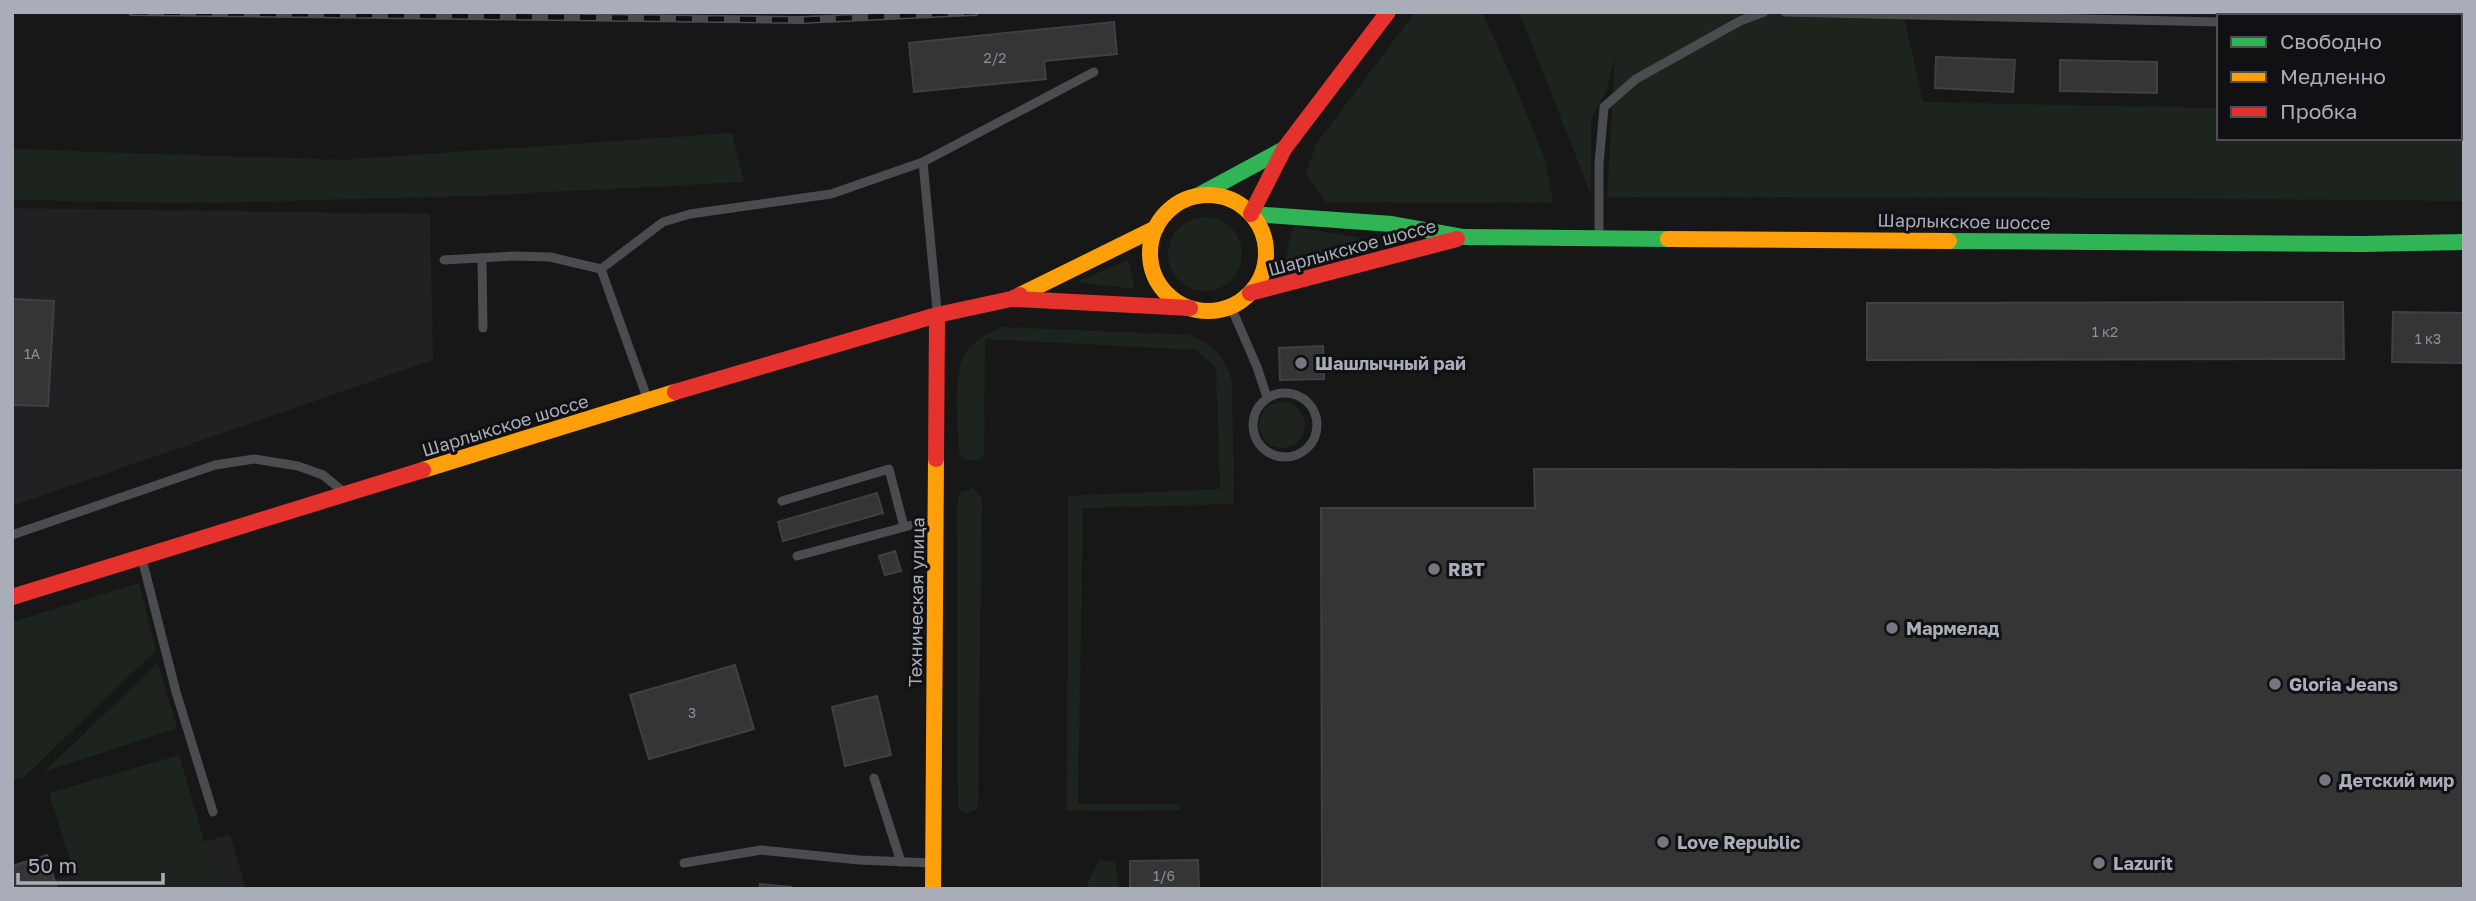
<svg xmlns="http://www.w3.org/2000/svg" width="2476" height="901" viewBox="0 0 2476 901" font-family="'Golos Text',sans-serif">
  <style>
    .built { fill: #212123 }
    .green { fill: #1d241e }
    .building { fill: #353536; stroke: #3f4043; stroke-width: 2 }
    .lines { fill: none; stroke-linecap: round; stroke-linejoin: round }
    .lane { stroke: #4b4c50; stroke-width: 9 }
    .fast { stroke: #30b455; stroke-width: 16 }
    .slow { stroke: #ff9f0a; stroke-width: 16 }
    .jam { stroke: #e5322d; stroke-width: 16 }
    .rail-casing { stroke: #4b4c4f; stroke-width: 8 }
    .rail { stroke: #111113; stroke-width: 5; stroke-dasharray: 16; stroke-linecap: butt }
    .poi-dot { fill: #757880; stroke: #111113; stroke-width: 2.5 }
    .labels { text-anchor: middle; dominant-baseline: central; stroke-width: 6; stroke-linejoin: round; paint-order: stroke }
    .number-label { font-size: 14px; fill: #8b8f98 }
    .street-label { font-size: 18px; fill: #a8adb8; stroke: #111113 }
    .poi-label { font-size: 18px; font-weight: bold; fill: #a8adb8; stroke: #111113; text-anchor: start }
  </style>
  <rect width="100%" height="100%" fill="#171717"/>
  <g class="built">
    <polygon points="12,208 430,214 433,360 12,506"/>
    <polygon points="230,835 246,889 17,889"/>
  </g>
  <g class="green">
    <polygon points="1415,12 1482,12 1512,78 1545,159 1553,203 1326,202 1306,175 1316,144"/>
    <polygon points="1519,12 1903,12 1923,102 2219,108 2219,138 2460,138 2460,113 2464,113 2464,201 2102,198 1607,197 1615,56 1607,89 1591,119 1591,194"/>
    <polygon points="732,133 744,182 475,196 202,203 12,200 12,149 340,160"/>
    <circle cx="1205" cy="254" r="37"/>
    <polygon points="1293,227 1389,242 1282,273"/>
    <polygon points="1128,260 1135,289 1077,282"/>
    <path d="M1002 327 1191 335C1215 348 1224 354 1232 381L1234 504 1083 508 1078 804H1180L1179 810 1067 811 1068 496 1220 489 1216 368 1196 350 985 339 984 455 978 460H965L959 453C958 429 953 375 964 356 972 340 988 334 1002 327Z"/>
    <circle cx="1282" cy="425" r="23"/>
    <polygon points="973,488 982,498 978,805 976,809 966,814 958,809 957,506 960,492"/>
    <polygon points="139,583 156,650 24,777 12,780 12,622"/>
    <polygon points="158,663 177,728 44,772"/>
    <polygon points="179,755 218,889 79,889 49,793"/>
    <polygon points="1100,859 1115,862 1119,889 1088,889 1087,883"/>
  </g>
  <g class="building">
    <polygon points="1114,22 1117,54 1044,61 1046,79 914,92 909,43"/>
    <polygon points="1936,57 2015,60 2013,92 1935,88"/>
    <polygon points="2060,60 2157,62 2157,93 2060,91"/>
    <polygon points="12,299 54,301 48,406 12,405"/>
    <polygon points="2343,302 2344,359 1867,360 1867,303"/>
    <polygon points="2393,312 2464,313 2464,363 2392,362"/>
    <polygon points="1323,346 1324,379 1280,380 1279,348"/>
    <polygon points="1534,469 2464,470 2464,889 1322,889 1321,508 1535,508"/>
    <polygon points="877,493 883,513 783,541 778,522"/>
    <polygon points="895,551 901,571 885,575 879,556"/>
    <polygon points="735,665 754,729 649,759 630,695"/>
    <polygon points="877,696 891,755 845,766 832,707"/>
    <polygon points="47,855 57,889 12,889 12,866"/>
    <polygon points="1198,860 1199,889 1130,889 1130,861"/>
    <polygon points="760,884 791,887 791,889 760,889"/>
  </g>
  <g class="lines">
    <g class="lane">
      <polyline points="1785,12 2219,22"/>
      <polyline points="923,162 937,310"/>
      <polyline points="1599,236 1599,164 1604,107 1636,79 1740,21 1764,12"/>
      <polyline points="482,258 483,328"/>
      <polyline points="444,260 514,256 550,257 601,269 646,395"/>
      <polyline points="601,269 663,222 690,214 831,194 923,162 1094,72"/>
      <polyline points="1231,307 1257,367 1267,397"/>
      <circle cx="1285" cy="425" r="32"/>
      <polyline points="782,501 889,469 904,527"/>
      <polyline points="12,535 215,465 254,459 298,466 323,475 340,489"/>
      <polyline points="797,556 934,519"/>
      <polyline points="142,559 176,692 213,812"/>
      <polyline points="874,778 901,862"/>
      <polyline points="684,863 761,850 859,860 932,863"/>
    </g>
    <g class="fast">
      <polyline points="1197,196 1284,149"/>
      <polyline points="1251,214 1392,224 1464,237 1668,239"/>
      <polyline points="1949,241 2363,244 2464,242"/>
    </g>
    <g class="slow">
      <circle cx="1208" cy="253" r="58"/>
      <polyline points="1668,239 1949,241"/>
      <polyline points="1020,295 1156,228"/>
      <polyline points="423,470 675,392"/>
      <polyline points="933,889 936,459"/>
    </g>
    <g class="jam">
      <polyline points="1251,214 1284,149 1388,12"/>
      <polyline points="1250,293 1457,239"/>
      <polyline points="1014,299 1190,308"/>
      <polyline points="675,392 937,315 1011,299 1020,295"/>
      <polyline points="936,459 937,315"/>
      <polyline points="12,597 423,470"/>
    </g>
    <defs>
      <polyline id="rail" points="132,12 802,20 975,12"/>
    </defs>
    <use href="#rail" class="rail-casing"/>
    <use href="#rail" class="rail"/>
  </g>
  <g class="poi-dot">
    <circle cx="1301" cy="363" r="7"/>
    <circle cx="1434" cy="569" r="7"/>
    <circle cx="1892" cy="628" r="7"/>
    <circle cx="2275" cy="684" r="7"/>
    <circle cx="2325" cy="780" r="7"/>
    <circle cx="1663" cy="842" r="7"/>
    <circle cx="2099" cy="863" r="7"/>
  </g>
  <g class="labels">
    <g class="number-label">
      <text x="995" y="57">2/2</text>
      <text x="2105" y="331">1 к2</text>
      <text x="2428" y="338">1 к3</text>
      <text x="32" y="353">1А</text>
      <text x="692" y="712">3</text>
      <text x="1164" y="875">1/6</text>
    </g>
    <g class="street-label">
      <text transform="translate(1964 221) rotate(1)">Шарлыкское шоссе</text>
      <text transform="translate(1352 247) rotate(-15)">Шарлыкское шоссе</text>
      <text transform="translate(505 425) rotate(-17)">Шарлыкское шоссе</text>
      <text transform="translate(916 602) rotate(-89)">Техническая улица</text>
    </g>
    <g class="poi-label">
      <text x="1315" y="363">Шашлычный рай</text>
      <text x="1448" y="569">RBT</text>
      <text x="1906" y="628">Мармелад</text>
      <text x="2289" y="684">Gloria Jeans</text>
      <text x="2339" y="780">Детский мир</text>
      <text x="1677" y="842">Love Republic</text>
      <text x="2113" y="863">Lazurit</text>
    </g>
  </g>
  <rect width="2476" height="901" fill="none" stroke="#a8adb8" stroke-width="28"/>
  <rect x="2217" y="14" width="245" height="126" fill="#111113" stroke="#4d4f55" stroke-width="2"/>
  <rect x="2231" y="37" width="35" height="10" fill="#30b455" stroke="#4d4f55" stroke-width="2"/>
  <text x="2280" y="49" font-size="21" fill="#a8adb8">Свободно</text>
  <rect x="2231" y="72" width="35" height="10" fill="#ff9f0a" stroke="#4d4f55" stroke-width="2"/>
  <text x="2280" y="84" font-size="21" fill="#a8adb8">Медленно</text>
  <rect x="2231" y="107" width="35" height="10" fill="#e5322d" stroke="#4d4f55" stroke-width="2"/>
  <text x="2280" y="119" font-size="21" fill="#a8adb8">Пробка</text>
  <path d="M18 873v10h145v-10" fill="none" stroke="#a8adb8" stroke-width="3.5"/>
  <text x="28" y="873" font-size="21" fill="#a8adb8" stroke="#111113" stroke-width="5" paint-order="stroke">50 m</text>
</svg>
